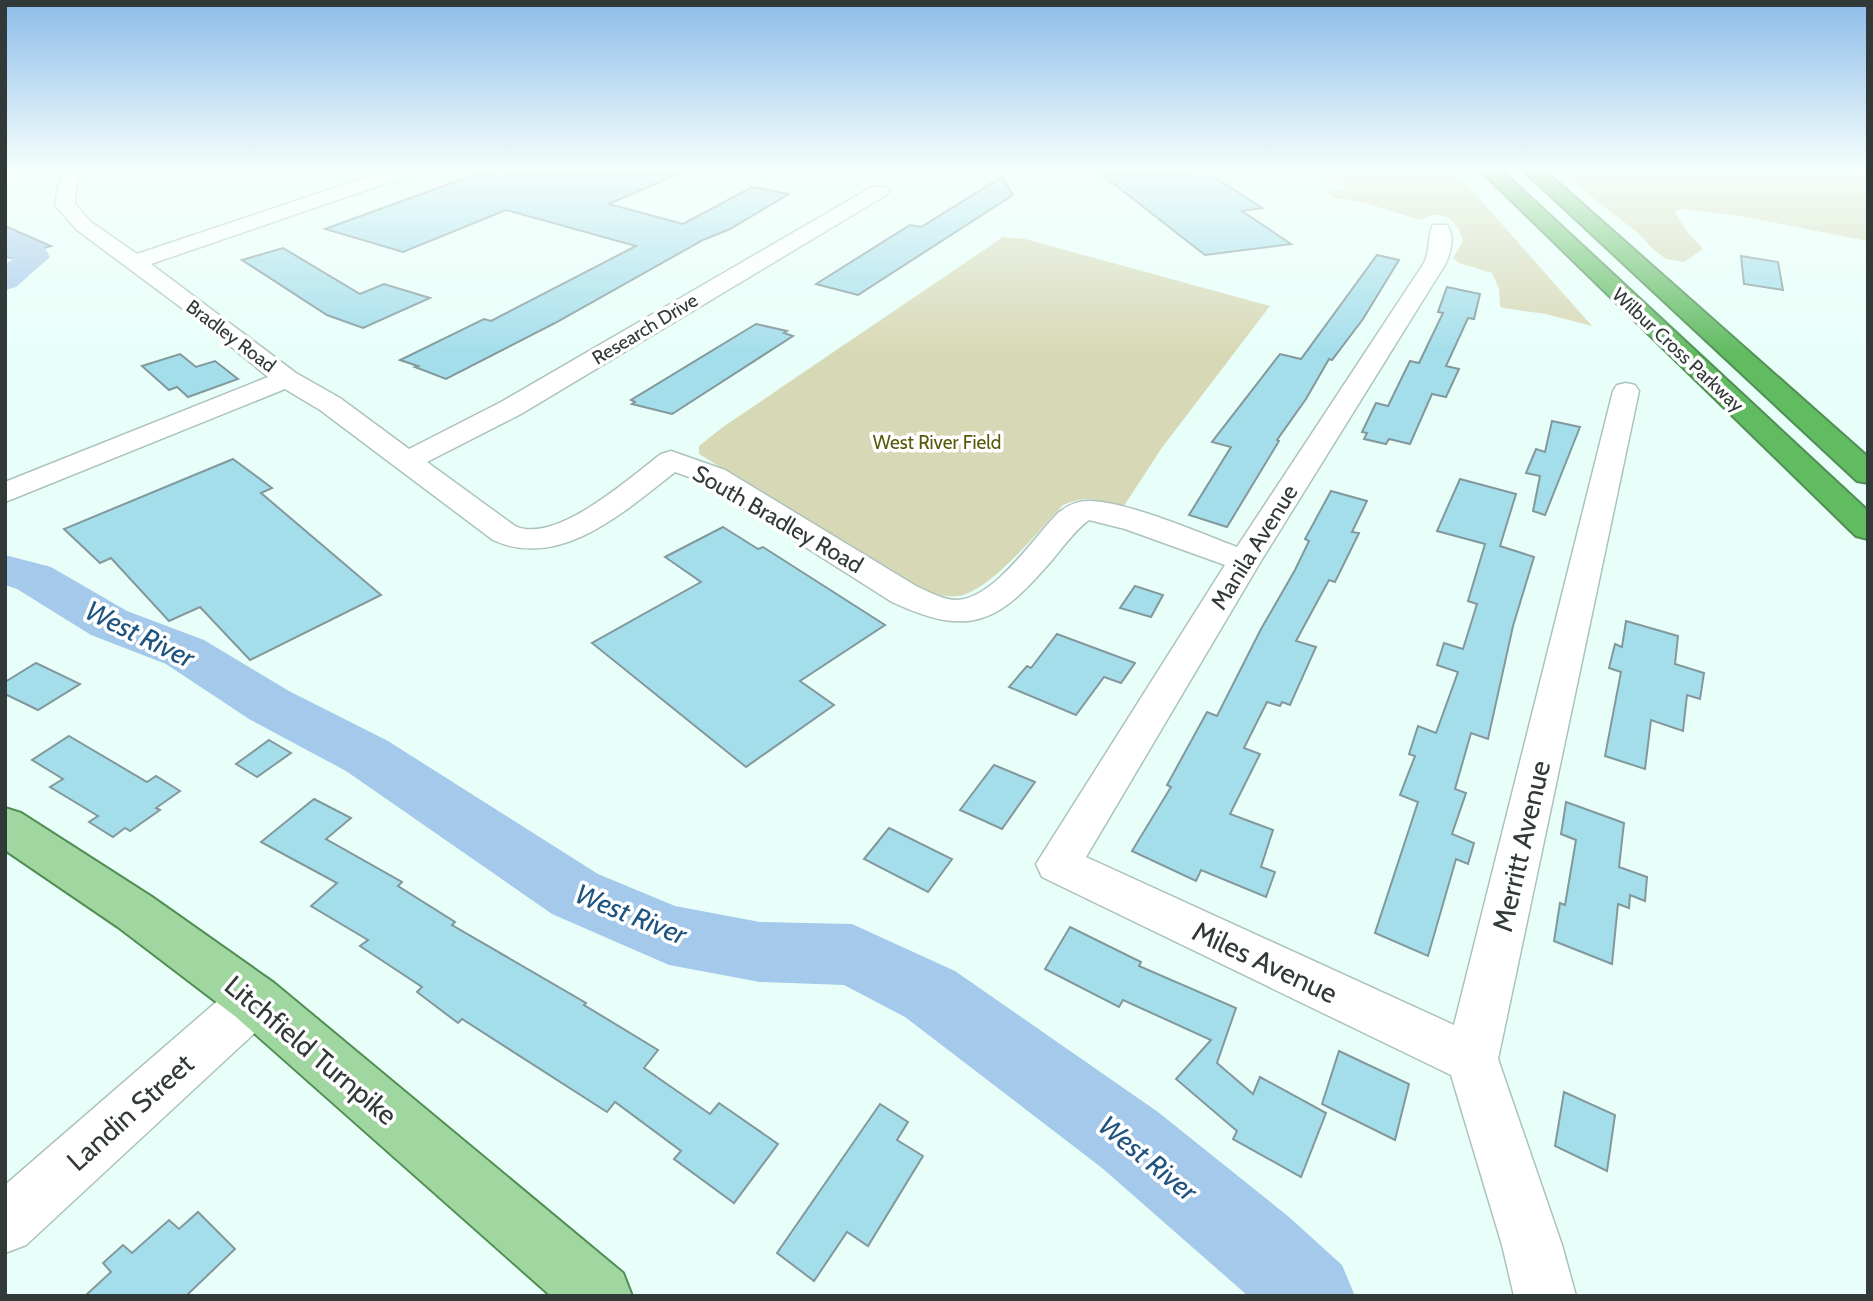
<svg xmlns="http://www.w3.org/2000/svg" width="1873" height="1301" viewBox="0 0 1873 1301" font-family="Cabin,sans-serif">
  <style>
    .green { fill: #d7d8b5 }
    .water { fill: #a5c9eb; stroke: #829eb5; stroke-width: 2 }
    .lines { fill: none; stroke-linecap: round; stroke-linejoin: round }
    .river { fill: #a5c9eb; fill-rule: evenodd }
    .building { fill: #a4deeb; stroke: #83989c; stroke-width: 2 }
    .minor-casing { stroke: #adc2bd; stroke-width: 3 }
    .major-casing { stroke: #508e53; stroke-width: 4 }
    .highway-casing { stroke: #508e53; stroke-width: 4 }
    .minor { fill: #fff; fill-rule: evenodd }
    .major { fill: #a0d6a0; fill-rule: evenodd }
    .highway { fill: #61bb61; fill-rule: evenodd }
    .labels { text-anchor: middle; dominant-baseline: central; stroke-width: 7; stroke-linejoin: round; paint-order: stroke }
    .far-street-label { font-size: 19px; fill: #313a38; stroke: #fff }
    .far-park-label { font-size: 19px; fill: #58580b; stroke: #fff }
    .street-label { font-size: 23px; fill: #313a38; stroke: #fff }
    .near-water-label { font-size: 28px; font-style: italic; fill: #1f5480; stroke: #fff }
    .near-street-label { font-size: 28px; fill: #313a38; stroke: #fff }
  </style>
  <rect width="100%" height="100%" fill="#e8fff9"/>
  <g class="green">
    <path d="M1316 170H1454L1592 326 1546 314 1503 308 1500 306 1499 289 1492 273 1459 263 1453 258 1463 241C1458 219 1441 208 1420 220L1365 203 1336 198 1324 192 1348 189Z"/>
    <polygon points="1557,170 1868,170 1868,241 1740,216 1681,209 1675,211 1675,213 1688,233 1703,249 1684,262 1666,259 1655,251 1637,232"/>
    <path d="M1003 237 1025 239 1270 306 1161 449 1122 509C1098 499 1087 495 1063 505 1039 530 997 583 966 594 950 600 934 594 919 588L699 454V446L723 427Z"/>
  </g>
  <polygon class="water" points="5,226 51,246 11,258 5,257"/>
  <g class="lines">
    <g class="river">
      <polygon points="5,239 43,245 50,257 16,287 5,290 5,265 14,258 5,257"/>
      <polygon points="5,555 51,567 127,611 204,640 289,691 388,741 598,874 675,906 760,922 852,924 955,971 1158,1112 1289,1217 1342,1265 1355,1296 1248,1296 1102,1168 905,1017 844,985 760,982 669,965 552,914 346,771 249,719 166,664 91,635 17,589 5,585"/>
    </g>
  </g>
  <g class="building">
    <polygon points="507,170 687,170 609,204 683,224 752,187 789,194 730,229 703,240 555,323 446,379 415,367 418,366 400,360 484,319 491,321 636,246 506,210 403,252 325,229 482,172 506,178"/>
    <polygon points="1096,170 1183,170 1194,178 1213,176 1262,208 1242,211 1291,244 1205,255"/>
    <polygon points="1002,177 1013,195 858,295 816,284 910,225 921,227"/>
    <polygon points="283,248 360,294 384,284 430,298 363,328 327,315 242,260"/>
    <polygon points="1377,255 1399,260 1363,319 1332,360 1329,359 1306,399 1277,440 1279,441 1227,527 1189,515 1231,447 1212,442 1280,354 1301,359"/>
    <polygon points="1741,256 1778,262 1783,290 1744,284"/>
    <polygon points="1447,287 1480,294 1474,319 1468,318 1446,366 1459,369 1446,397 1432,394 1410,444 1389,439 1386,444 1364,439 1367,433 1362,432 1376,403 1388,406 1410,361 1419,363 1443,313 1438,312"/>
    <polygon points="756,324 787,331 784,333 793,336 672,414 632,404 635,402 631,400"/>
    <polygon points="180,354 196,367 215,361 238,379 188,397 177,387 169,390 142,366"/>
    <polygon points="1552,421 1580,427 1545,515 1533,511 1540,476 1526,473 1536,449 1545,452"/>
    <polygon points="233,459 272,488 261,493 381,595 250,660 200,607 169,621 111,558 100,563 64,529"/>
    <polygon points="1460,479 1516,494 1500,546 1534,557 1513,626 1488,739 1471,733 1455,789 1466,793 1452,834 1474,843 1468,864 1456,859 1428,956 1375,933 1418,802 1400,795 1415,756 1409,754 1418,726 1436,733 1458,672 1437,665 1444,643 1463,649 1477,604 1468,601 1485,544 1437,531"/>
    <polygon points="1331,491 1367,501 1352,532 1359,533 1335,582 1329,580 1296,641 1316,647 1290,705 1282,702 1280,706 1267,702 1244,748 1260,754 1230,814 1273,830 1261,867 1275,872 1266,897 1201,870 1196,881 1132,851 1171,787 1167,785 1207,712 1217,716 1261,629 1295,570 1309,541 1305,539"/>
    <polygon points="723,527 758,549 763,547 885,625 800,681 834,705 746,767 592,643 701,582 665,557"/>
    <polygon points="1135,586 1163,595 1151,617 1120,608"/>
    <polygon points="1626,621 1678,636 1675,664 1704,673 1700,699 1687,695 1683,731 1651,720 1645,769 1605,756 1621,672 1609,668 1615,644 1622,647"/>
    <polygon points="1057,634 1135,663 1121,683 1104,677 1076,715 1009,687 1027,666 1031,668"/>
    <polygon points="36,663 80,684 38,710 5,694 5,682"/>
    <polygon points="69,736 147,782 156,776 180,791 156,808 160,810 130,831 125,828 113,837 89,822 98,816 50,787 63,779 32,760"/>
    <polygon points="269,740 291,753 257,777 236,764"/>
    <polygon points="994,765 1035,782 1002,829 960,810"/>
    <polygon points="314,799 351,818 326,839 402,882 398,886 455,922 452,925 586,1003 584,1005 658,1050 644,1068 710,1114 719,1103 778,1144 734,1203 674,1159 681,1151 615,1102 607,1112 462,1019 458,1023 417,992 422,987 360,946 368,940 311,906 337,883 261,842"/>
    <polygon points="1566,802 1624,823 1619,867 1647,877 1645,901 1630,895 1629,908 1618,904 1612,964 1554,941 1560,903 1565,905 1576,840 1561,834"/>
    <polygon points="889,828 952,859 928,892 864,859"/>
    <polygon points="1070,927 1141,962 1139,966 1236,1008 1217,1063 1253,1094 1260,1077 1326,1113 1301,1177 1233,1139 1237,1131 1176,1079 1211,1040 1123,1000 1119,1007 1045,969"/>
    <polygon points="1339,1051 1409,1084 1395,1140 1322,1104"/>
    <polygon points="1564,1092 1615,1115 1607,1171 1555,1146"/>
    <polygon points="880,1104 908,1122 897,1140 923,1156 868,1246 847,1232 814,1281 777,1253"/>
    <polygon points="198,1212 235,1249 186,1296 85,1296 111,1272 103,1263 123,1245 132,1253 169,1220 179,1229"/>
  </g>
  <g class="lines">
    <defs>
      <g id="minor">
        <path d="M66 170H84L76 186 75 204 91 222 137 254 388 170H416L413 174 151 264 296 373 340 398 409 449 501 402 872 187H886L889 191 886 195 521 414 427 462 515 526C556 545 629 478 661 454L671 451 725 470 916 586C929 592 943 600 957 600 995 598 1033 538 1058 513 1067 506 1076 501 1087 501 1124 500 1200 533 1237 547L1424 263C1431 249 1427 234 1433 225H1447C1455 237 1451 251 1446 263L1261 561 1086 857 1454 1025 1613 391 1617 385 1626 383 1635 385 1639 391 1498 1059 1562 1245 1576 1296H1514L1502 1245 1451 1075 1042 877 1036 864 1225 565 1125 529 1089 520C1075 530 1064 546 1053 559 999 622 971 639 892 602L703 482 675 472C625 511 560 571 493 540L320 410 285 389 5 502V482L268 377 202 323 77 230 55 205 58 186Z"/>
        <polygon points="255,977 273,984 280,1000 273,1016 26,1245 5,1253 5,1185 237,984"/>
      </g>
      <polygon id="major" points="5,808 21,813 152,897 274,983 623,1273 632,1296 551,1296 236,1017 118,927 5,850"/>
      <g id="highway">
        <polygon points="1480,170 1501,170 1868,511 1868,539 1856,536"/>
        <polygon points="1523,170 1544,170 1868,457 1868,483 1857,481"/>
      </g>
    </defs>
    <use href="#minor" class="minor-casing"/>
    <use href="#major" class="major-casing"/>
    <use href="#highway" class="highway-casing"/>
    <use href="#minor" class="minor"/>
    <use href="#major" class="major"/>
    <use href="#highway" class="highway"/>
  </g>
  <linearGradient id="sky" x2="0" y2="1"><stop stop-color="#8dbce9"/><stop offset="0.48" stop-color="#f5fffc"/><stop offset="1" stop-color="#f5fffc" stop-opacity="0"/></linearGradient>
  <rect width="1873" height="353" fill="url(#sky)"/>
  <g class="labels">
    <g class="far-street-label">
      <text transform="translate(645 329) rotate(-31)">Research Drive</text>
      <text transform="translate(231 336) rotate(37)">Bradley Road</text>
      <text transform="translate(1678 350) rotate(43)">Wilbur Cross Parkway</text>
    </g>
    <g class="far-park-label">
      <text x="937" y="442">West River Field</text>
    </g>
    <g class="street-label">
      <text transform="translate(778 519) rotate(30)">South Bradley Road</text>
      <text transform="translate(1254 547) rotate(-58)">Manila Avenue</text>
    </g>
    <g class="near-water-label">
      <text transform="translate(140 634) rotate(26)">West River</text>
      <text transform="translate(631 914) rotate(22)">West River</text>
      <text transform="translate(1148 1158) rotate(39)">West River</text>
    </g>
    <g class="near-street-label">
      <text transform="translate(1521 846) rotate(-77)">Merritt Avenue</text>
      <text transform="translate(1265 962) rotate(25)">Miles Avenue</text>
      <text transform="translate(311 1050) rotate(40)">Litchfield Turnpike</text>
      <text transform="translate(130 1112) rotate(-42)">Landin Street</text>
    </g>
  </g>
  <rect width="1873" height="1301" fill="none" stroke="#313a38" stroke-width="14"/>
</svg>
